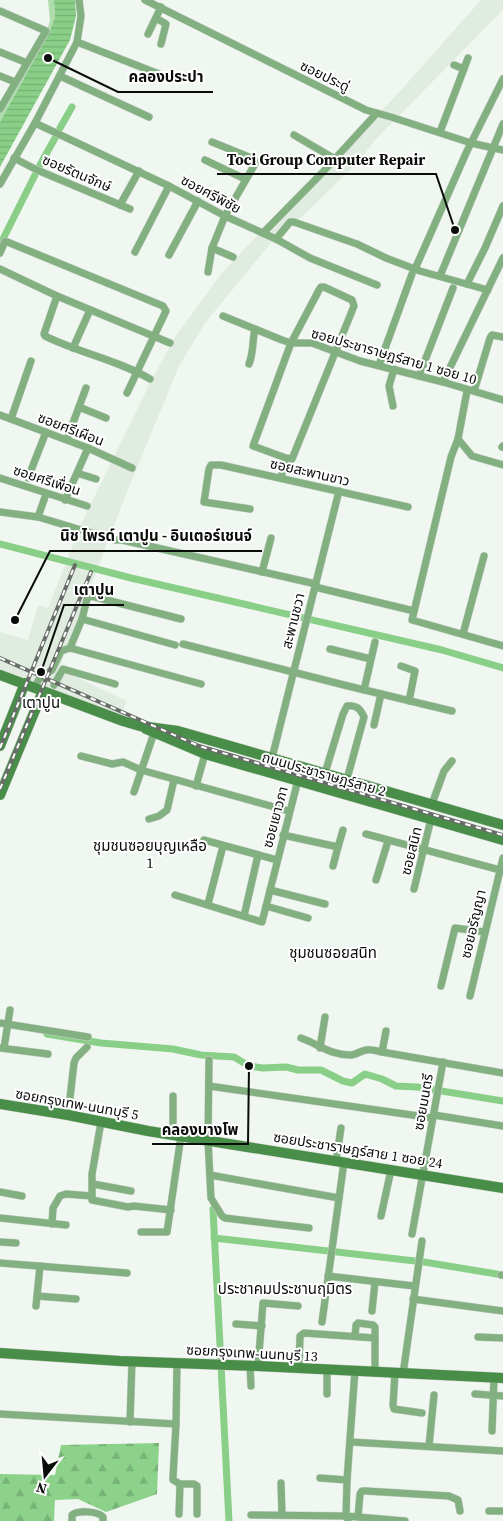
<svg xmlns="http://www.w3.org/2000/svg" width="503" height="1521" viewBox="0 0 503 1521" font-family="'Source Serif 4','Noto Sans Thai',serif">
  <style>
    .built { fill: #e0ece0 }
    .green { fill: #afdcad }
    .forest { fill: url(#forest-firs) }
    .water { fill: url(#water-rules) }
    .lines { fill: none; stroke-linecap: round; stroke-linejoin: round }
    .canal { stroke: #89cf87; stroke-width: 7 }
    .street-casing { stroke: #cbd1cb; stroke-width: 8 }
    .secondary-casing { stroke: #cbd1cb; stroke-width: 11 }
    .street { stroke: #83b081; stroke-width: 7 }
    .secondary { stroke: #488d48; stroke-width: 10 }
    .rail-casing { stroke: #696d69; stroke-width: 4 }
    .rail { stroke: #fff; stroke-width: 2; stroke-dasharray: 5.5; stroke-linecap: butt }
    .labels { text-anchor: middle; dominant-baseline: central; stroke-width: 4; stroke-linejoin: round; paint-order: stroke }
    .street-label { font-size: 14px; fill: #0a0c0a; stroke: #fff }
    .neighbourhood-label { font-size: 15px; fill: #0a0c0a; stroke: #fff }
    .leader { fill: none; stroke: #0a0c0a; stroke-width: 2 }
    .callout-dot { fill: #0a0c0a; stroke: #fff; stroke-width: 2 }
    .callout-label { font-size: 15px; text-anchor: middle; font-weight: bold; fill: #0a0c0a; stroke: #fff; stroke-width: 4; stroke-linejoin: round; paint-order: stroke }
  </style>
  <defs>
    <pattern id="forest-firs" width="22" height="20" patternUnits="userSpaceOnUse" patternTransform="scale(1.25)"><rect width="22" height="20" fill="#8cd28a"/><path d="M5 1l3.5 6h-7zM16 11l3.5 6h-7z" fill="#77b376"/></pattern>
    <pattern id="water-rules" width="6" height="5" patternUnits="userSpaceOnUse" patternTransform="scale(1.25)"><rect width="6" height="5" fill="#89cf87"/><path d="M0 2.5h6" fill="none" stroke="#75b173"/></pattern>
  </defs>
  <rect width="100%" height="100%" fill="#f0f7f0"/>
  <polygon class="built" points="481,0 503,0 503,10 375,140 360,160 310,209 270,244 205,323 179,366 125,497 59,669 127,701 120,718 0,672 0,632 28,640 38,605 48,608 82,522 150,383 175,337 221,274 292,199 394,98"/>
  <polygon class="green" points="48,0 54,0 54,2 55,17 50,31 0,122 0,114 48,28 50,20"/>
  <polygon class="forest" points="159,1443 157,1494 106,1512 78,1499 55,1500 54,1521 0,1521 0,1474 55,1475 61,1445"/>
  <polygon class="water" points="54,0 75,0 76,16 70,40 0,167 0,122 50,31 55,17"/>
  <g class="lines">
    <g class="canal">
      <polyline points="60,128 72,107"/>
      <polyline points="40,165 55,138"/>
      <polyline points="0,245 35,175"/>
      <polyline points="0,544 131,578 442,650 503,668"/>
      <polyline points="47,1034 101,1043 173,1049 201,1055 234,1057 249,1066 263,1068 286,1067 298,1070 321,1070 343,1081 352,1083 365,1074 382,1079 396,1086 417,1087 503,1101"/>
      <polyline points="213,1209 229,1521"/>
      <polyline points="214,1238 424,1262 503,1275"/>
    </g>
    <defs>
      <g id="street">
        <polyline points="145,0 366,110 391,117 471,143 503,150"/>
        <polyline points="0,11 46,31 0,109"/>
        <polyline points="156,18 166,24 161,44"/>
        <polyline points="148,34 161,7"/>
        <polyline points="77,42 159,74"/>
        <polyline points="0,52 27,63"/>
        <polyline points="454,65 464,69"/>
        <polyline points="0,76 15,82"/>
        <polyline points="60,76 149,117"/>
        <polyline points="35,123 169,186 225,216 276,239 310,258 377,285"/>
        <polyline points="440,132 468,58"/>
        <polyline points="294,135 335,159"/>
        <polyline points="14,158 37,170 130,209"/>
        <polyline points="205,160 245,179"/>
        <polyline points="0,184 35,123 77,42 81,16 79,0"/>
        <polyline points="120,205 139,171"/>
        <polyline points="263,233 321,174 376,114"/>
        <polyline points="276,239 290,222 294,222 357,244 386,258 420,271 488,290"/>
        <polyline points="212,248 233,257"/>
        <polyline points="135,252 169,186"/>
        <polyline points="0,253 5,241 163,306 166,311 127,393"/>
        <polyline points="169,255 198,201"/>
        <polyline points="0,269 57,296 170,343"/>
        <polyline points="415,269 467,151 503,79"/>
        <polyline points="208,272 212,248 225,216 255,164 254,159 212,142"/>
        <polyline points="440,276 503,124"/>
        <polyline points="467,284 485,248 503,206"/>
        <path d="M57 296 44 334 45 336C79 353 118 360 150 379"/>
        <polyline points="223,316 282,340 291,343 312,343 360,361 443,382 503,400"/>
        <polyline points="73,348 90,310"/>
        <path d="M249 364C254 351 252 342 255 329"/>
        <polyline points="379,365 412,274"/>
        <polyline points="419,376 453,288"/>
        <polyline points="443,382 503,258"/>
        <polyline points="467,391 458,439 451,457 412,620 503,646"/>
        <polyline points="474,391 490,338 492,335 503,337"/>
        <polyline points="393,406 389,386 394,369"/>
        <polyline points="79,407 106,418"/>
        <polyline points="0,415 88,448 132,468"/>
        <polyline points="11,419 31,361"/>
        <polyline points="67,439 86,388"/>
        <polyline points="458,439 472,456 503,465"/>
        <polyline points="502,447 503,446"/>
        <polyline points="77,473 96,479"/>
        <polyline points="0,478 87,506"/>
        <polyline points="28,478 46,432"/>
        <polyline points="281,478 286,458 292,459 354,306 352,300 324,287 321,287 319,290 291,343 253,446 286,458"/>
        <polyline points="65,500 88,448"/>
        <polyline points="250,509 204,502 209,469 211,465 221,465 408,507"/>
        <polyline points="0,512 38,517 115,540 122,540 316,584"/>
        <polyline points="38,517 45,497"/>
        <polyline points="262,572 271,538"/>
        <polyline points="315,587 414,611"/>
        <polyline points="82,619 175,645"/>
        <polyline points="463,634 484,556"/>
        <polyline points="183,644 348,686 452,711"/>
        <polyline points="70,648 82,619 87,599 91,596 181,619"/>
        <polyline points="330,649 371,659"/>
        <polyline points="401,666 415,671 409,701"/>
        <polyline points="37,683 39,679 52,670 61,651 70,648 201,684"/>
        <polyline points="54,685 63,669 115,684"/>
        <polyline points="364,690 375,642"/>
        <polyline points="374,725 381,694"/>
        <polyline points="81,756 112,764 123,762 141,770 289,811"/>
        <polyline points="272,758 339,491"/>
        <path d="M325 773 343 714 347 706C356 705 360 708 364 717L347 779"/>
        <polyline points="196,786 205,754"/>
        <polyline points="134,792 154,733"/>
        <polyline points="432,804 444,771 452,761"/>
        <polyline points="149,819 159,816 167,810 174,780"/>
        <polyline points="366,834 500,870"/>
        <polyline points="283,835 338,847 333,866"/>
        <polyline points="204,840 277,860"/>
        <polyline points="338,847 343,830"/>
        <polyline points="376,880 388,841"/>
        <polyline points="414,889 431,819"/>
        <polyline points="270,890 325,904"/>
        <polyline points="175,895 262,922 298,780"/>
        <polyline points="208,904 223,846"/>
        <polyline points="266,906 308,918"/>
        <polyline points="244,916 258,855"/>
        <polyline points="441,986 455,928 485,932"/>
        <polyline points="470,996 503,858"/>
        <polyline points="0,1023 88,1037"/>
        <path d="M301 1038C318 1044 330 1055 350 1055 356 1055 360 1051 366 1050 371 1049 377 1051 382 1052L503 1073"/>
        <polyline points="0,1048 48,1054"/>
        <polyline points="4,1048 10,1010"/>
        <polyline points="320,1048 325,1017"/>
        <polyline points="382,1052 386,1031"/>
        <polyline points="209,1060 208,1140 211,1198 222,1216 225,1218 309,1228"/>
        <polyline points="209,1086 433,1118"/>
        <polyline points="68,1115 74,1063 76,1058 87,1047"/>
        <polyline points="434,1115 503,1126"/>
        <polyline points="101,1122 92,1174 92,1200 128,1207 134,1206 171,1210"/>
        <polyline points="173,1135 173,1096"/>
        <polyline points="336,1161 341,1128"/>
        <polyline points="210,1175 339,1198"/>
        <polyline points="93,1184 131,1191"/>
        <polyline points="0,1192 22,1196"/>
        <polyline points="381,1216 391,1170"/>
        <polyline points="0,1218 66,1225"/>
        <polyline points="52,1224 53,1208 60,1196 66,1194 92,1196"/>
        <polyline points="141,1232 167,1232 181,1136"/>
        <polyline points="412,1234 443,1062"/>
        <polyline points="0,1242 16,1243"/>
        <polyline points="0,1263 127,1273"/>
        <polyline points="501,1275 503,1275"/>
        <polyline points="328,1276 414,1286"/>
        <polyline points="37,1296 76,1299"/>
        <polyline points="413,1299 503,1311"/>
        <polyline points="36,1306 40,1266"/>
        <polyline points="372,1311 375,1282"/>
        <polyline points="322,1322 344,1162"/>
        <polyline points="236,1324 262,1326"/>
        <polyline points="355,1336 356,1325 358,1323 373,1325 375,1327 375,1338"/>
        <polyline points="478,1337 503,1338"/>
        <polyline points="250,1365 251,1386"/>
        <polyline points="258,1366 263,1303 298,1306"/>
        <polyline points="299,1369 300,1336 304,1333 375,1338 375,1373"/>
        <polyline points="395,1373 393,1405 394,1409 422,1413"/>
        <polyline points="403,1374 422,1241"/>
        <polyline points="327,1394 327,1370"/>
        <polyline points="475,1394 503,1396"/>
        <polyline points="0,1414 176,1424 177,1363"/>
        <polyline points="130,1422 132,1361"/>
        <polyline points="176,1424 173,1477 173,1480 180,1484 179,1514"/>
        <polyline points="492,1431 494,1378"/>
        <polyline points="351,1442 503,1451"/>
        <polyline points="429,1446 434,1395"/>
        <polyline points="320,1478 347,1480"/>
        <polyline points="281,1483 282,1515"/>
        <polyline points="180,1484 194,1484 197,1486 197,1514"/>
        <polyline points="489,1511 503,1511"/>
        <polyline points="251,1515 346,1516 405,1521"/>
        <polyline points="358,1517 360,1494 362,1491 366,1491 449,1496 458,1500 460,1511"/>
        <path d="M72 1521V1515C78 1510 98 1511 103 1517V1521"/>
        <polyline points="348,1521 346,1516 347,1480 355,1370"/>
      </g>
      <g id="secondary">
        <polyline points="0,675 123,721 140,726 178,731 503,825"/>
        <polyline points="146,729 205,754 503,840"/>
        <polyline points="0,746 25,683"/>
        <polyline points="0,795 43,691"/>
        <polyline points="0,1104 68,1115 148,1131 503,1188"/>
        <polyline points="0,1353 120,1361 258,1366 503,1378"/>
      </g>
    </defs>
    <use href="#street" class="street-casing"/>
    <use href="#secondary" class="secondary-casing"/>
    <use href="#street" class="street"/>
    <use href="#secondary" class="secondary"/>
    <defs>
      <g id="rail">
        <polyline points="0,658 199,746 503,835"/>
        <polyline points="0,748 75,565"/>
        <polyline points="0,789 91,572"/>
      </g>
    </defs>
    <use href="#rail" class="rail-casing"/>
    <use href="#rail" class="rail"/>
  </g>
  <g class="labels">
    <g class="street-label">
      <text transform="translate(325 76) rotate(26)">ซอยประดู่</text>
      <text transform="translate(77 173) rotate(23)">ซอยรัตนจักษ์</text>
      <text transform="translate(211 194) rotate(28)">ซอยศรีพิชัย</text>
      <text transform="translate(394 356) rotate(16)">ซอยประชาราษฎร์สาย 1 ซอย 10</text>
      <text transform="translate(71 429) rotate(21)">ซอยศรีเผือน</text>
      <text transform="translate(310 472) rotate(13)">ซอยสะพานขาว</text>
      <text transform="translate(47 480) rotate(18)">ซอยศรีเพื่อน</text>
      <text transform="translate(293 621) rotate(-76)">สะพานชวา</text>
      <text transform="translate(324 774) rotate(16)">ถนนประชาราษฎร์สาย 2</text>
      <text transform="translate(275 817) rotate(-75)">ซอยเยาวภา</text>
      <text transform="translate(411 851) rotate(-76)">ซอยสนิท</text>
      <text transform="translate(473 924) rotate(-77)">ซอยอรัญญา</text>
      <text transform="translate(423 1102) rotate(-80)">ซอยมนตรี</text>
      <text transform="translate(77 1104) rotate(10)">ซอยกรุงเทพ-นนทบุรี 5</text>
      <text transform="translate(358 1150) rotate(9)">ซอยประชาราษฎร์สาย 1 ซอย 24</text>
      <text transform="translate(252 1353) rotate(3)">ซอยกรุงเทพ-นนทบุรี 13</text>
    </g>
    <g class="neighbourhood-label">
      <text x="41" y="702">เตาปูน</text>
      <text x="150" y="845">ชุมชนซอยบุญเหลือ<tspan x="150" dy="17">1</tspan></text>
      <text x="333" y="952">ชุมชนซอยสนิท</text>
      <text x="285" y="1288">ประชาคมประชานฤมิตร</text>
    </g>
  </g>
  <path class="leader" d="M48 58L118 92H213M455 230L436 174H217M15 620L50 551H262M41 672L64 605H124M249 1066L248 1144H152"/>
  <g class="callout-dot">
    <circle cx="48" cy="58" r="5"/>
    <circle cx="455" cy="230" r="5"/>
    <circle cx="15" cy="620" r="5"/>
    <circle cx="41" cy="672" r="5"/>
    <circle cx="249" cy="1066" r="5"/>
  </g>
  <g class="callout-label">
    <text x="166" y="82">คลองประปา</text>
    <text x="326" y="165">Toci Group Computer Repair</text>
    <text x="156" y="541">นิช ไพรด์ เตาปูน - อินเตอร์เชนจ์</text>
    <text x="94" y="595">เตาปูน</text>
    <text x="200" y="1135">คลองบางโพ</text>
  </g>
  <g transform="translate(45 1476) rotate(196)" stroke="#ffffff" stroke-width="4" paint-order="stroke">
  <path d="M0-4L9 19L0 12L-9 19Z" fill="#0a0c0a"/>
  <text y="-8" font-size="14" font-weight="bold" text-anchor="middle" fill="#0a0c0a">N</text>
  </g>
</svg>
